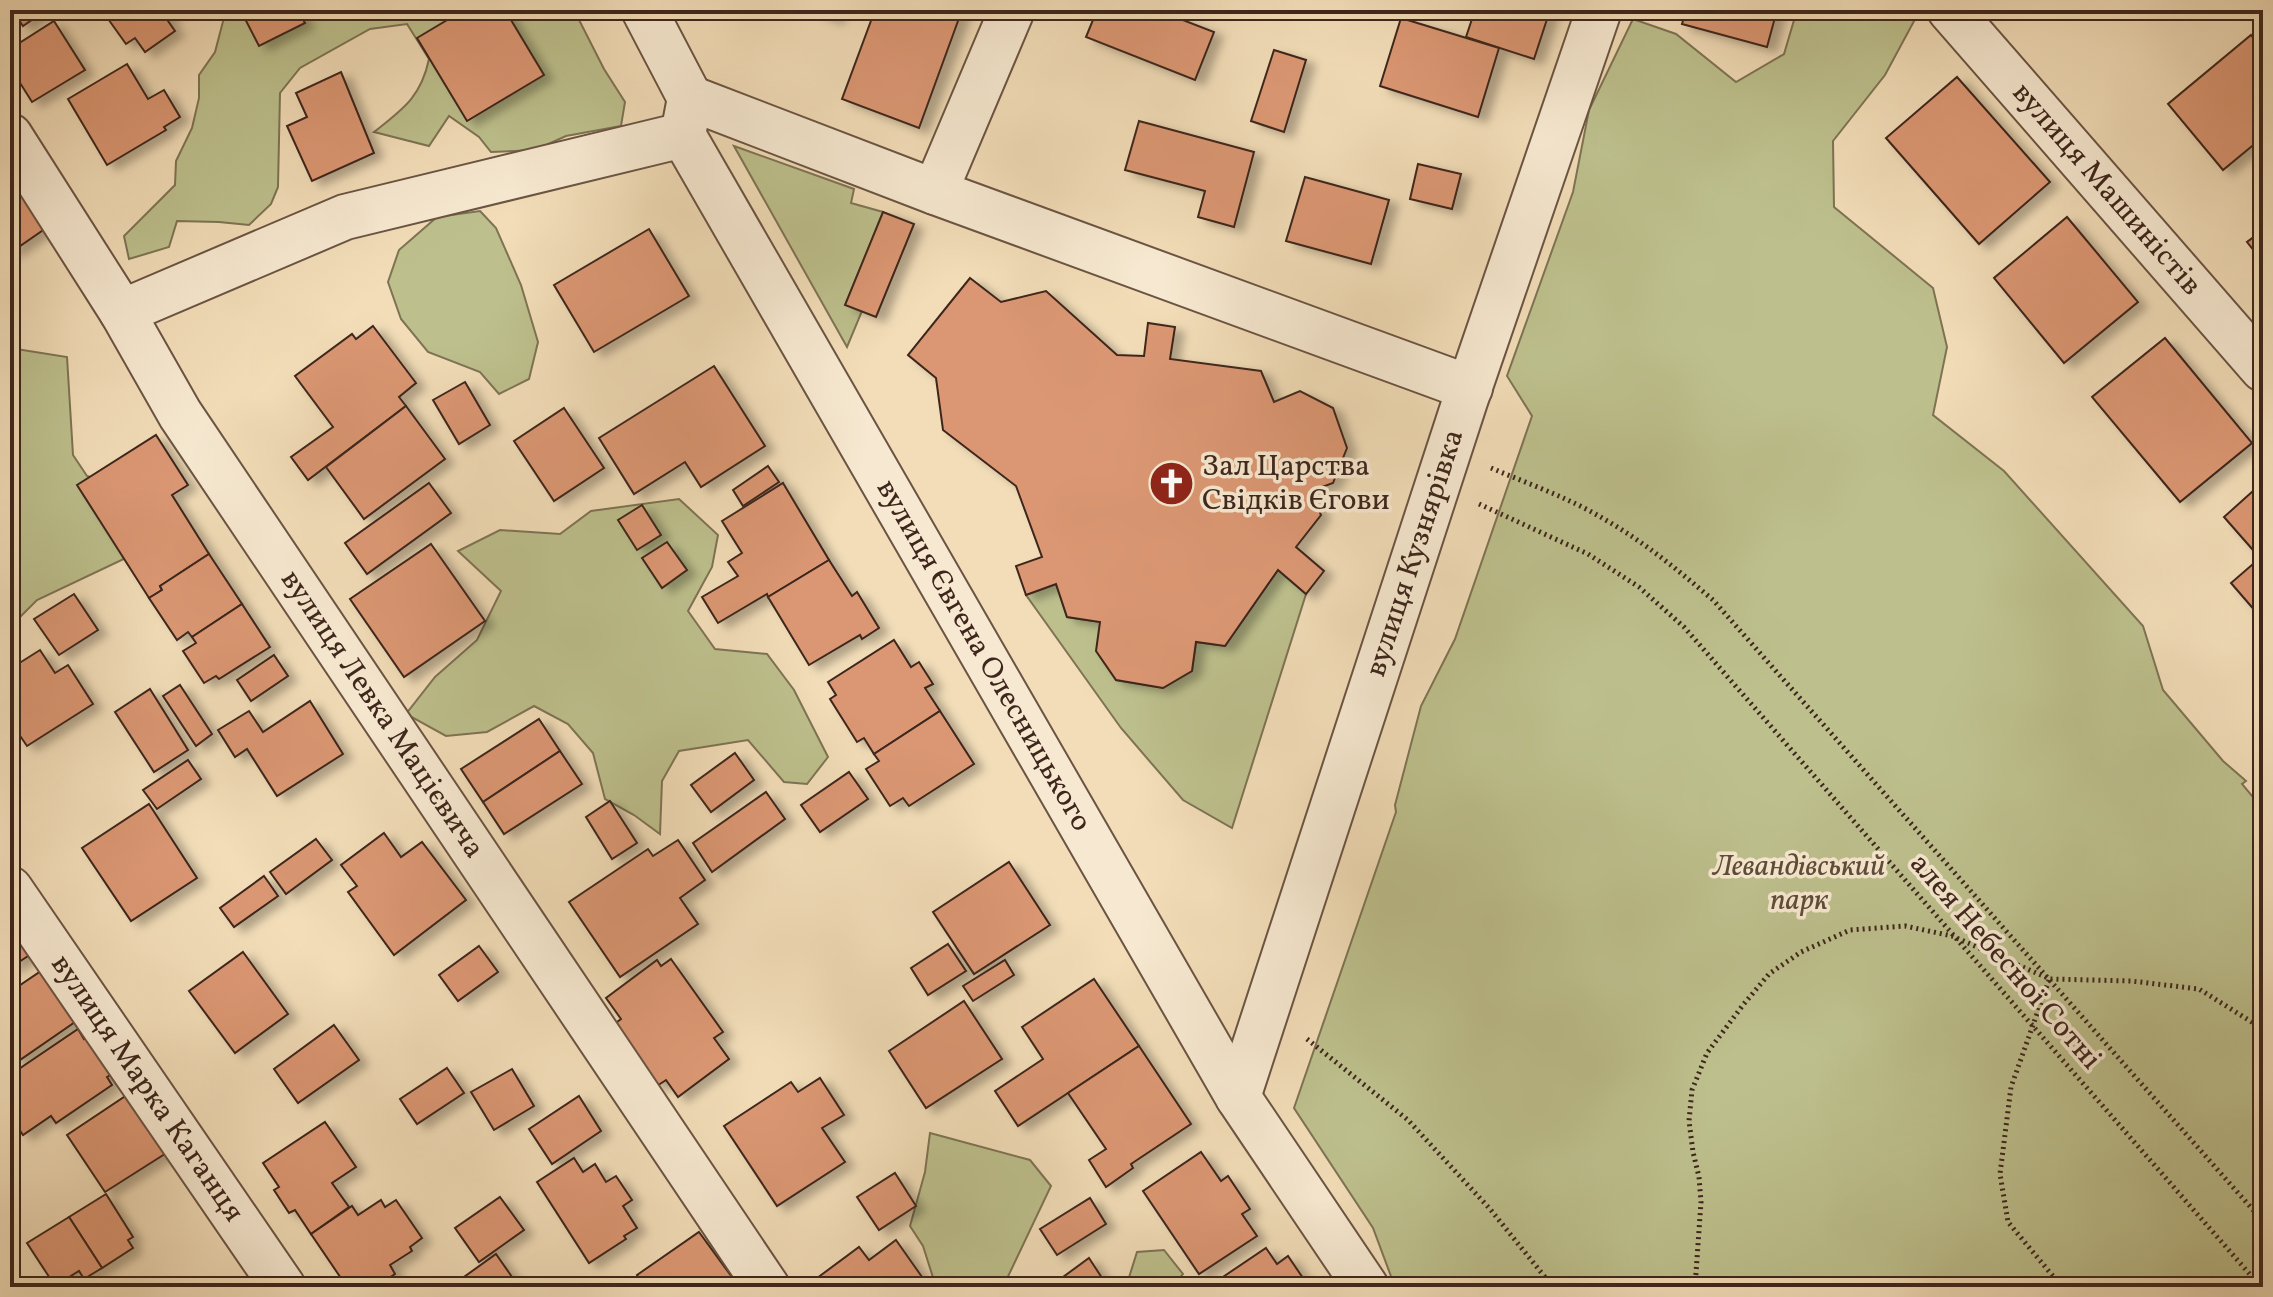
<svg xmlns="http://www.w3.org/2000/svg" width="2273" height="1297" viewBox="0 0 2273 1297" font-family="Vollkorn,serif">
  <style>
    .green { fill: #bdc08d; stroke: #7e7354; stroke-width: 2 }
    .building { fill: #db9773; stroke: #3e261c; stroke-width: 2; filter: url(#shadow) }
    .lines { fill: none; stroke-linecap: round; stroke-linejoin: round }
    .minor-casing { stroke: #6b5443; stroke-width: 48 }
    .path { stroke: #3e261c; stroke-width: 5; stroke-dasharray: 2 4; stroke-linecap: butt }
    .minor { stroke: #f7e9d1; stroke-width: 44 }
    .labels { text-anchor: middle; dominant-baseline: central; stroke-width: 7; stroke-linejoin: round; paint-order: stroke }
    .street-label { font-size: 30px; fill: #3e261c; stroke: #f7e9d1 }
    .poi-label { font-size: 30px; fill: #3e261c; stroke: #f7e9d1; text-anchor: start }
    .park-label { font-size: 30px; font-style: italic; fill: #5e4c38; stroke: #f7e9d1 }
  </style>
  <defs>
    <filter id="shadow"><feDropShadow dx="9" dy="5" stdDeviation="4" flood-color="#0004"/></filter>
  </defs>
  <rect width="100%" height="100%" fill="#f2ddb8"/>
  <filter id="stains"><feTurbulence type="fractalNoise" baseFrequency=".0025" numOctaves="4"/><feColorMatrix values="0 0 0 0 .2 0 0 0 0 .09 0 0 0 0 .02 0 0 0 .5 -.17"/></filter>
  <radialGradient id="worn" r=".72"><stop offset=".6" stop-color="#630" stop-opacity="0"/><stop offset="1" stop-color="#630" stop-opacity=".3"/></radialGradient>
  <g class="green">
    <path d="M226 10H574L604 69 625 102 621 126 566 136 535 150 491 152 479 137 449 116 429 146 374 132C403 109 421 97 429 59L407 24 370 29 300 68 280 93 278 187 271 204 249 225 219 222 177 221 169 247 129 259 124 236 175 185 176 161 192 128 199 98V75L215 52Z"/>
    <polygon points="1797,10 1920,10 1885,75 1833,141 1834,207 1933,288 1947,347 1933,415 2004,471 2143,626 2163,690 2223,761 2246,781 2242,784 2263,809 2263,1287 1395,1287 1373,1228 1294,1108 1396,812 1395,805 1421,706 1455,639 1532,416 1507,376 1573,192 1589,110 1633,19 1676,34 1736,82 1784,54"/>
    <polygon points="734,146 854,189 851,203 883,212 846,304 862,311 847,347"/>
    <polygon points="480,211 496,228 521,285 538,342 529,379 499,394 480,372 428,352 401,319 388,282 399,250 437,217"/>
    <polygon points="10,348 67,357 73,455 87,476 155,498 149,547 37,600 10,627 10,560 19,546 10,518"/>
    <polygon points="679,499 718,535 712,567 688,611 715,649 767,654 794,690 828,757 807,784 784,782 748,740 679,751 662,781 660,834 634,815 605,799 593,753 568,724 534,706 487,732 446,736 406,714 435,677 477,640 501,591 458,551 500,530 560,534 591,511"/>
    <polygon points="1278,570 1306,594 1232,828 1183,800 1121,728 1026,595 1056,584 1067,617 1100,622 1116,680 1163,688 1192,671 1196,642 1225,646"/>
    <polygon points="930,1133 1030,1160 1051,1186 1003,1287 936,1287 923,1246 910,1226 925,1172"/>
    <polygon points="1164,1250 1183,1274 1172,1287 1126,1287 1137,1252"/>
  </g>
  <g class="building">
    <polygon points="12,10 46,10 23,26"/>
    <polygon points="114,10 174,10 166,18 175,31 145,52 135,38 126,44 106,16"/>
    <polygon points="248,10 298,10 305,23 259,46 242,13"/>
    <polygon points="464,10 505,10 544,75 467,121 417,38"/>
    <polygon points="811,10 838,10 834,19"/>
    <polygon points="875,10 962,10 919,128 842,99"/>
    <polygon points="1097,10 1157,10 1214,32 1195,80 1086,37"/>
    <polygon points="1475,10 1550,10 1534,59 1466,37"/>
    <polygon points="1686,10 1777,10 1767,47 1682,24"/>
    <polygon points="1401,18 1499,48 1478,117 1380,86"/>
    <polygon points="54,21 85,70 32,102 10,67 10,49"/>
    <polygon points="2251,35 2263,49 2263,137 2223,170 2168,104"/>
    <polygon points="1274,50 1306,60 1284,132 1251,121"/>
    <polygon points="127,64 148,99 164,90 180,117 164,127 166,130 107,165 68,99"/>
    <polygon points="341,72 374,153 312,181 287,126 307,117 296,93"/>
    <polygon points="1957,77 2050,182 1979,244 1886,138"/>
    <polygon points="1139,121 1254,152 1234,227 1198,217 1205,191 1125,170"/>
    <polygon points="1418,164 1461,174 1452,209 1410,199"/>
    <polygon points="10,171 49,226 10,253"/>
    <polygon points="1305,177 1389,200 1371,264 1286,241"/>
    <polygon points="883,212 914,224 876,317 845,305"/>
    <polygon points="2067,217 2138,302 2064,363 1994,278"/>
    <polygon points="649,229 689,296 594,352 554,285"/>
    <polygon points="2263,230 2263,262 2247,242"/>
    <polygon points="970,278 1001,302 1046,291 1117,355 1144,356 1148,323 1175,327 1170,359 1261,371 1274,402 1300,391 1333,408 1347,448 1333,483 1311,491 1321,515 1296,547 1324,571 1306,594 1278,570 1225,646 1196,642 1192,671 1163,688 1116,680 1096,651 1100,622 1067,617 1056,584 1026,595 1016,566 1042,557 1016,486 943,430 936,378 908,355"/>
    <polygon points="373,326 416,383 399,397 406,406 308,480 291,457 333,427 295,376 352,334 356,339"/>
    <polygon points="2165,338 2252,443 2180,502 2092,397"/>
    <polygon points="714,366 765,446 701,487 685,462 634,494 599,438"/>
    <polygon points="465,382 490,425 459,444 433,400"/>
    <polygon points="406,406 445,459 364,519 326,467"/>
    <polygon points="564,408 604,468 554,501 514,441"/>
    <polygon points="156,435 188,485 172,495 209,554 160,586 162,590 149,598 77,485"/>
    <polygon points="768,466 779,482 743,506 733,490"/>
    <polygon points="2263,482 2263,620 2231,583 2260,558 2224,517"/>
    <polygon points="429,483 451,513 367,574 345,543"/>
    <polygon points="783,483 829,560 768,597 767,594 718,623 702,597 738,576 728,562 742,553 722,521"/>
    <polygon points="642,505 661,535 637,550 618,520"/>
    <polygon points="667,542 687,570 662,588 642,558"/>
    <polygon points="431,544 485,621 404,677 350,599"/>
    <polygon points="209,554 242,604 192,637 188,632 177,640 149,598 162,590 160,586"/>
    <polygon points="829,560 852,596 857,592 879,628 862,639 860,635 809,665 768,597"/>
    <polygon points="74,594 98,630 59,655 34,619"/>
    <polygon points="242,604 270,647 219,679 216,676 204,683 183,651 196,643 192,637"/>
    <polygon points="894,640 911,667 919,662 933,684 925,688 940,711 874,754 864,738 857,742 830,699 836,695 828,682"/>
    <polygon points="40,650 55,673 68,665 93,704 27,746 10,721 10,669"/>
    <polygon points="274,655 288,676 251,701 237,680"/>
    <polygon points="180,685 212,734 196,746 163,696"/>
    <polygon points="150,689 188,750 154,772 115,712"/>
    <polygon points="310,701 343,754 277,796 247,749 235,757 218,730 249,711 263,732"/>
    <polygon points="940,711 974,764 909,806 903,798 890,806 866,769 879,761 874,754"/>
    <polygon points="539,719 560,751 483,802 461,769"/>
    <polygon points="560,751 582,784 504,834 483,802"/>
    <polygon points="735,753 754,780 711,812 691,785"/>
    <polygon points="188,760 201,779 157,809 143,790"/>
    <polygon points="849,772 868,799 820,832 801,805"/>
    <polygon points="766,792 785,819 712,872 693,843"/>
    <polygon points="610,801 637,843 612,859 586,817"/>
    <polygon points="149,804 197,878 131,921 82,848"/>
    <polygon points="384,833 401,857 422,842 466,900 394,955 348,892 357,886 341,865"/>
    <polygon points="316,839 332,860 286,894 270,872"/>
    <polygon points="678,840 705,880 680,898 698,924 620,977 569,902 648,849 653,856"/>
    <polygon points="1009,862 1050,925 974,974 933,912"/>
    <polygon points="264,876 278,896 234,927 220,908"/>
    <polygon points="10,923 31,954 10,968"/>
    <polygon points="948,944 966,971 928,995 911,968"/>
    <polygon points="479,946 498,972 458,1001 439,975"/>
    <polygon points="243,952 288,1014 235,1053 189,991"/>
    <polygon points="671,959 723,1032 714,1038 729,1059 678,1097 666,1080 657,1086 613,1025 621,1019 606,998 657,960 661,966"/>
    <polygon points="1005,960 1014,975 973,1001 963,986"/>
    <polygon points="41,971 75,1022 17,1062 10,1052 10,992"/>
    <polygon points="1094,979 1139,1046 1018,1126 995,1091 1043,1059 1022,1027"/>
    <polygon points="964,1001 1002,1059 926,1108 889,1051"/>
    <polygon points="334,1025 359,1060 298,1103 274,1069"/>
    <polygon points="78,1029 84,1039 92,1034 117,1071 107,1077 112,1085 56,1123 51,1116 23,1135 10,1116 10,1075"/>
    <polygon points="1139,1046 1191,1124 1131,1164 1133,1168 1106,1187 1089,1160 1106,1149 1068,1093"/>
    <polygon points="447,1068 464,1093 417,1124 400,1099"/>
    <polygon points="512,1069 534,1106 494,1130 471,1092"/>
    <polygon points="820,1078 844,1115 822,1128 845,1162 777,1206 724,1126 791,1082 798,1092"/>
    <polygon points="130,1093 168,1152 105,1192 67,1135"/>
    <polygon points="579,1096 601,1131 552,1164 529,1129"/>
    <polygon points="325,1122 356,1167 332,1183 349,1207 311,1234 295,1210 289,1213 274,1190 279,1187 263,1163"/>
    <polygon points="1201,1152 1221,1181 1228,1176 1250,1209 1242,1214 1257,1236 1199,1274 1143,1191"/>
    <polygon points="574,1158 583,1172 595,1164 606,1182 616,1176 632,1200 623,1206 637,1228 624,1236 626,1239 589,1263 537,1182"/>
    <polygon points="895,1173 916,1206 879,1230 857,1197"/>
    <polygon points="106,1194 133,1237 128,1240 133,1248 102,1268 69,1217"/>
    <polygon points="500,1197 524,1230 479,1262 455,1228"/>
    <polygon points="1090,1198 1106,1224 1057,1255 1040,1229"/>
    <polygon points="381,1200 385,1207 396,1200 422,1238 410,1247 412,1251 390,1265 395,1274 375,1287 347,1287 311,1234 352,1206 358,1215"/>
    <polygon points="69,1217 102,1268 84,1279 79,1271 55,1286 27,1243"/>
    <polygon points="699,1232 737,1284 733,1287 644,1287 637,1275"/>
    <polygon points="896,1240 922,1277 908,1287 805,1287 859,1247 869,1260"/>
    <polygon points="1266,1248 1277,1264 1288,1256 1309,1287 1208,1287"/>
    <polygon points="496,1254 519,1287 450,1287"/>
    <polygon points="1089,1258 1104,1281 1096,1287 1057,1287 1062,1284 1059,1280"/>
  </g>
  <g class="lines">
    <defs>
      <g id="minor">
        <path id="s1" d="M644 10 690 98 683 135 1238 1097 1366 1287"/>
        <path id="s2" d="M1950 10 2263 369"/>
        <polyline points="690,98 935,192 1470,388"/>
        <path id="s3" d="M10 136 122 312 180 414 767 1287"/>
        <polyline points="935,192 1012,10"/>
        <polyline points="122,312 345,217 683,135"/>
        <path id="s4" d="M10 889 283 1287"/>
        <path id="s5" d="M1238 1097 1465 401 1599 10"/>
      </g>
    </defs>
    <use href="#minor" class="minor-casing"/>
    <g class="path">
      <path d="M1491 468C1529 484 1569 498 1604 519 1644 542 1678 570 1713 600L2263 1221"/>
      <polyline points="1479,504 1588,554 1639,587 1684,627 2261,1287"/>
      <polyline points="2049,980 2011,1087 2000,1174 2008,1222 2062,1287"/>
      <polyline points="1307,1039 1408,1120 1490,1209 1553,1287"/>
      <polyline points="1695,1287 1701,1202 1699,1177 1693,1152 1689,1121 1692,1090 1707,1053 1743,1005 1769,974 1801,952 1850,930 1905,926 1952,936 2050,979 2131,981 2199,989 2263,1029"/>
    </g>
    <use href="#minor" class="minor"/>
  </g>
  <defs>
    <symbol id="church-disc" viewBox="-11 -11 22 22"><circle r="9.5" fill="#8f2418" stroke="#f7e9d1"/><path d="M-1.2-6h2.4v3.5h3.3v2.4h-3.3V6h-2.4V-.1h-3.3v-2.4h3.3Z" fill="#fff"/></symbol>
  </defs>
  <g fill-rule="evenodd">
    <use href="#church-disc" x="1146" y="458" width="51" height="51"/>
  </g>
  <g class="labels">
    <g class="street-label">
      <text stroke="none"><textPath href="#s2" startOffset="238">вулиця Машиністів</textPath></text>
      <text stroke="none"><textPath href="#s5" startOffset="572">вулиця Кузнярівка</textPath></text>
      <text stroke="none"><textPath href="#s1" startOffset="738">вулиця Євгена Олесницького</textPath></text>
      <text stroke="none"><textPath href="#s3" startOffset="688">вулиця Левка Мацієвича</textPath></text>
      <text transform="translate(2005 962) rotate(49)">алея Небесної Сотні</text>
      <text stroke="none"><textPath href="#s4" startOffset="242">вулиця Марка Каганця</textPath></text>
    </g>
    <g class="poi-label">
      <text x="1202" y="467">Зал Царства<tspan x="1202" dy="34">Свідків Єгови</tspan></text>
    </g>
    <g class="park-label">
      <text x="1799" y="867">Левандівський<tspan x="1799" dy="34">парк</tspan></text>
    </g>
  </g>
  <rect width="2273" height="1297" fill="none" stroke="#f2ddb8" stroke-width="40"/>
  <rect x="12" y="12" width="2249" height="1273" fill="none" stroke="#3e261c" stroke-width="4"/>
  <rect x="20" y="20" width="2233" height="1257" fill="none" stroke="#3e261c" stroke-width="2"/>
  <rect width="100%" height="100%" filter="url(#stains)"/>
  <rect width="100%" height="100%" fill="url(#worn)"/>
</svg>
